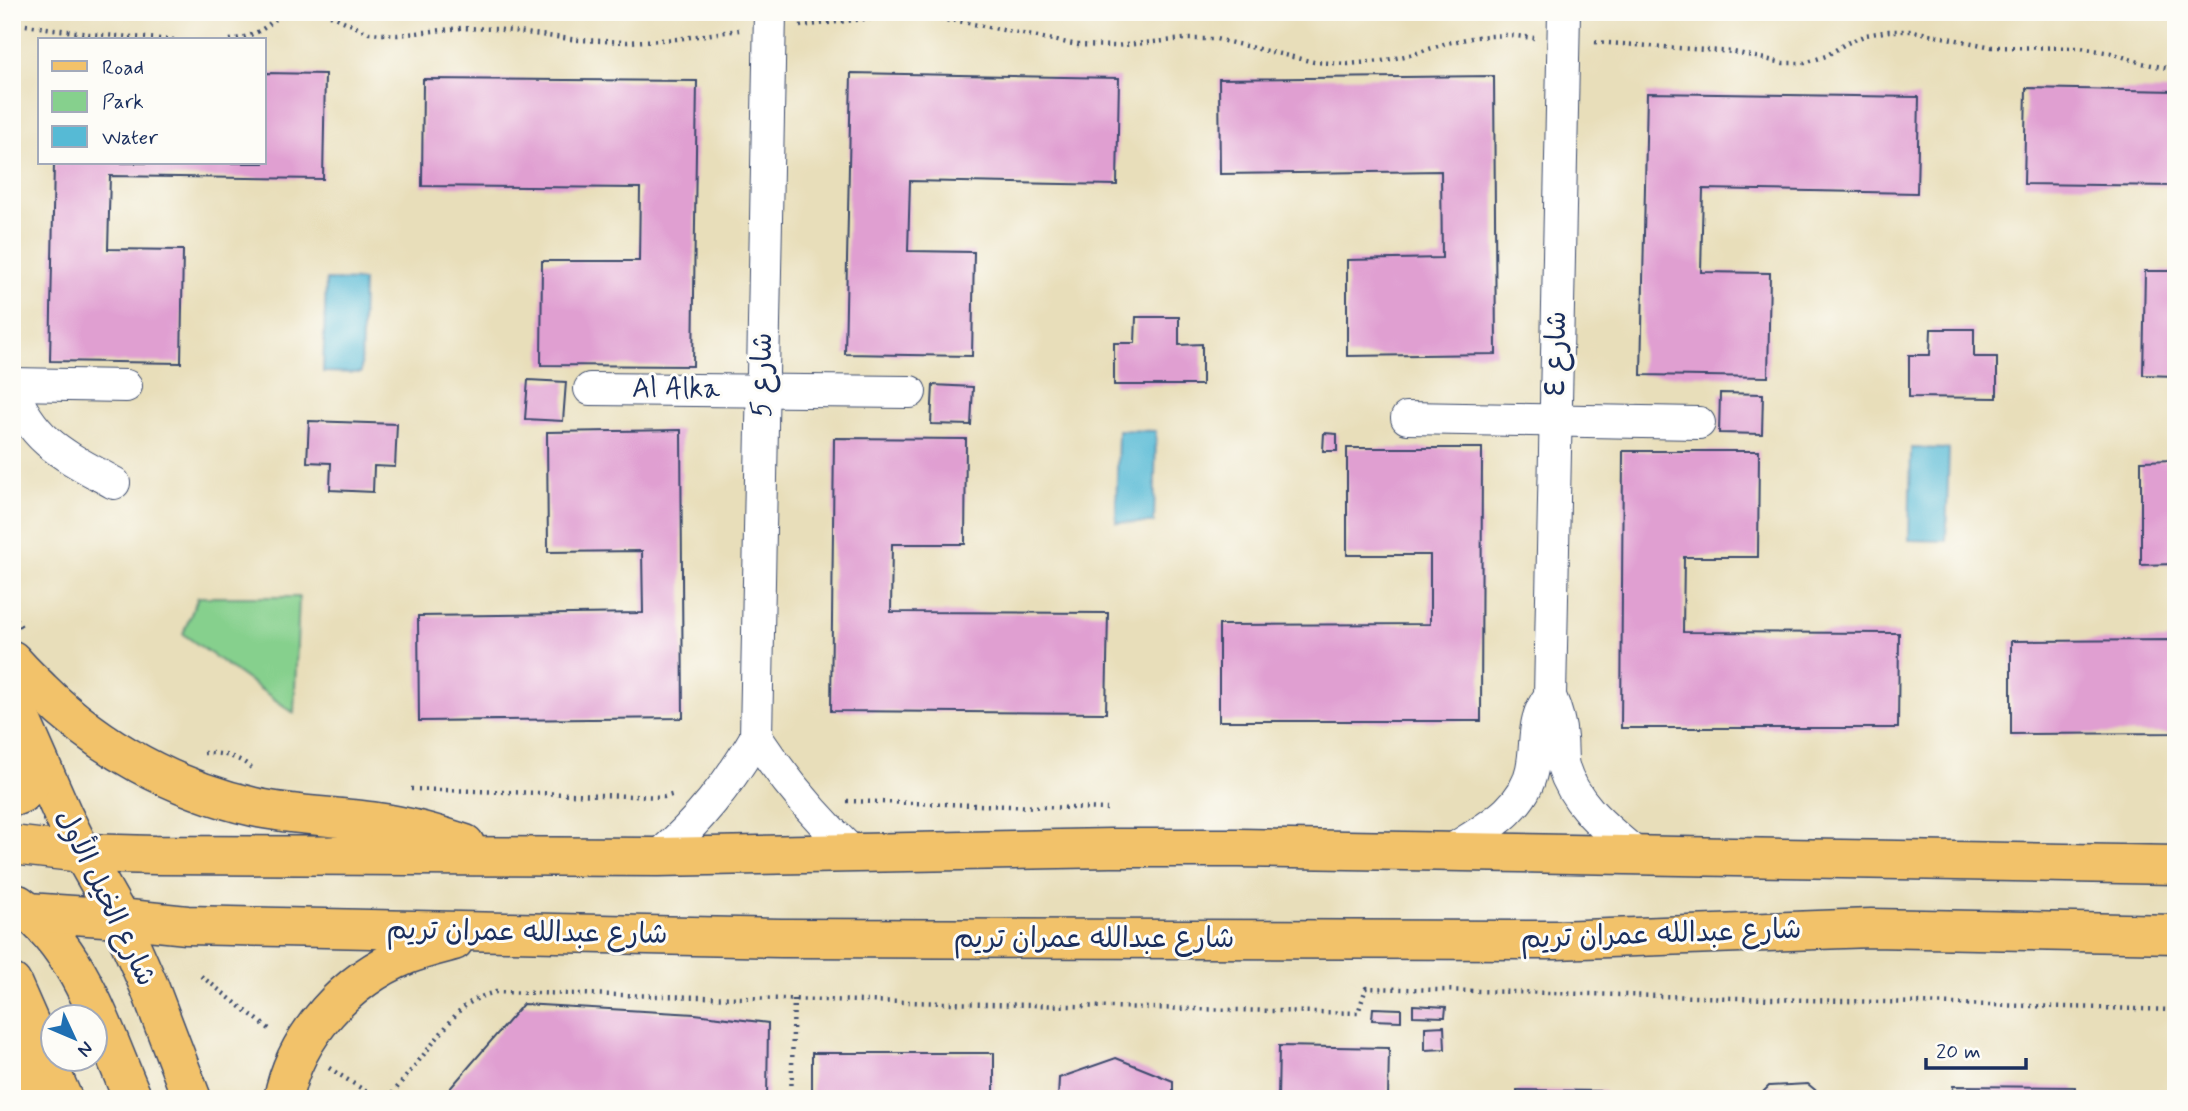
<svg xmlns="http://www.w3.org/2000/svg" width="2188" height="1111" viewBox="0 0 2188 1111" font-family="Mynerve,'Playpen Sans Arabic',sans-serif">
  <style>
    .green { fill: #86d08d; stroke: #508076; stroke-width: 2 }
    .water { fill: #56bad5; stroke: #38749a; stroke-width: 2 }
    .building { fill: #e09fd1 }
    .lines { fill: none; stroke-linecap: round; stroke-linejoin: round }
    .minor-casing { stroke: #3a496c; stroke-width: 34 }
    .major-casing { stroke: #3a496c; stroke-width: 41 }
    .path { stroke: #3a496c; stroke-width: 4.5; stroke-dasharray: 2 5; stroke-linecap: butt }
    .minor { stroke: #fff; stroke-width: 32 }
    .major { stroke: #f2c26a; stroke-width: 38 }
    .labels { text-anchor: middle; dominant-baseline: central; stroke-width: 6; stroke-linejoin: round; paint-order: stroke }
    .street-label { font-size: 28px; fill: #1b2f5e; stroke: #fdfcf7 }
  </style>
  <rect width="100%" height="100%" fill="#fdfcf7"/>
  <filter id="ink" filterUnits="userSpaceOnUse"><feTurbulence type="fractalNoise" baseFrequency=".0143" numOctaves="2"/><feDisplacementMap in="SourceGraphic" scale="14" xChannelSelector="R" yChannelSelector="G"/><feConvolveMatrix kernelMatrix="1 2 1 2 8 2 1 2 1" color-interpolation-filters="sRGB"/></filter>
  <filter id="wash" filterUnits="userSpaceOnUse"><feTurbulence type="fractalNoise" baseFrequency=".00686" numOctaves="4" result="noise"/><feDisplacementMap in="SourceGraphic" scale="28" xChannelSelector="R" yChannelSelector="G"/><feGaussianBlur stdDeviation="1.57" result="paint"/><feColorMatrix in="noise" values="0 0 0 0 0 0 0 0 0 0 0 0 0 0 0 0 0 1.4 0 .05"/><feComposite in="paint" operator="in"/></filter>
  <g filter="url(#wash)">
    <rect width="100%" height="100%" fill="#e8deba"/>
    <polygon class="green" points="198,597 299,597 294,713 183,634"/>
    <g class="water">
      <polygon points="326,280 363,281 361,373 323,372"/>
      <polygon points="1118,430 1156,431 1154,523 1116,522"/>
      <polygon points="1911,448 1949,449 1946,541 1909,540"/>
    </g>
    <g id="blocks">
      <g class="building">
        <polygon points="264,73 325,74 323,179 110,176 108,249 183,250 181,363 50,361 54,163 264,163"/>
        <polygon points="851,73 1119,78 1117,185 910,181 908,251 974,252 972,356 845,354"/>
        <polygon points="1494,76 1496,354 1347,356 1347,260 1442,258 1441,171 1220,174 1219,79"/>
        <polygon points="423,79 697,81 693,366 541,365 542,261 639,261 640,188 422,186"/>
        <polygon points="2026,88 2176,91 2176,186 2024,184"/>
        <polygon points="1647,93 1919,97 1917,193 1703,189 1701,272 1770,273 1768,377 1641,375"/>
        <polygon points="2145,271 2176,271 2176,376 2143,375"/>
        <polygon points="1136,317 1179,317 1179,345 1202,344 1202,385 1114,385 1114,343 1135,343"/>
        <polygon points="1931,329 1974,329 1974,357 1997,357 1997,398 1909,397 1909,355 1930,355"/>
        <polygon points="528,380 566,382 563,421 525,419"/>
        <polygon points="933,385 973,387 971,425 931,424"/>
        <polygon points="1720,393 1763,394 1762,434 1719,433"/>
        <polygon points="309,421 397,424 395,467 374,466 373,492 330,490 331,463 307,462"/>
        <polygon points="681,430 683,718 419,721 418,616 643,613 642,551 548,552 547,432"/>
        <polygon points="1324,433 1337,434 1337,451 1323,451"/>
        <polygon points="834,438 966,439 965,544 892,544 891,612 1108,613 1106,713 831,711"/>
        <polygon points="1347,448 1482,448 1481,721 1219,721 1219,625 1430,624 1430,555 1347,555"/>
        <polygon points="1623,451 1759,451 1758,557 1684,557 1683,632 1899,633 1898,728 1621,728"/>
        <polygon points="2176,460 2176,564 2141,565 2141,461"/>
        <polygon points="2176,640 2176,733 2011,734 2011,641"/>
        <polygon points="523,1004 695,1014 768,1023 767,1099 441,1099"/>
        <polygon points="1413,1005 1446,1007 1445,1017 1413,1016"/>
        <polygon points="1373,1008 1401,1009 1401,1021 1372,1020"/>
        <polygon points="1444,1026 1445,1049 1425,1050 1425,1027"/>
        <polygon points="1279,1046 1389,1048 1388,1099 1278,1099"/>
        <rect x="812" y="1053" width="182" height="46"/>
        <polygon points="1116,1058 1173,1081 1173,1099 1058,1099 1059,1078"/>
        <polygon points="1808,1084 1826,1099 1756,1099 1769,1086"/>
        <polygon points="1953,1086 2075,1087 2075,1099 1952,1099"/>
        <polygon points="1517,1090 1605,1091 1604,1099 1517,1099"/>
      </g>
    </g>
  </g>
  <g filter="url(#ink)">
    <use href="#blocks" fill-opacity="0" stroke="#3a496c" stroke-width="2"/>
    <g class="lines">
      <defs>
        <g id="minor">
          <path d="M1564 12 1550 696C1556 710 1560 723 1561 738 1562 748 1561 757 1563 766 1575 805 1607 829 1636 854"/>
          <polyline points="12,384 126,386"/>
          <path d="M12 388C33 443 66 456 114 483"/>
          <polyline points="590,389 910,392"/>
          <polyline points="1407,418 1699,423"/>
          <path d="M756 737C785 781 817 819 855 855"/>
          <path d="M1449 852C1482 830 1524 811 1532 769 1538 740 1531 721 1550 696"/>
          <path d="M658 857C699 821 728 785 756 737L770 12"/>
        </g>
        <g id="major">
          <path d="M12 660C21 671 32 681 42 691 100 749 175 789 254 807 294 816 336 816 377 822 407 826 436 834 465 844"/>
          <polyline points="12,699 63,815 82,853 119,918 149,986 192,1099"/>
          <path d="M12 797C38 791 31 771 33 750"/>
          <polyline points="12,845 82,853 155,855 658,857 1111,848 1239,848 2176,865"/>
          <path d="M18 904C80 948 104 1032 133 1099"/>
          <polyline points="12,911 119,918 187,925 781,938 1556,940 1871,928 2176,934"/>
          <polyline points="12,983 63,1099"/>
          <polyline points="12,1063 44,1099"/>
          <path d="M283 1099C295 1035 348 979 407 955 422 949 439 945 454 941"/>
        </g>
      </defs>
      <use href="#minor" class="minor-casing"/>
      <use href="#major" class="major-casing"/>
      <g class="path">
        <polyline points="324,12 369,33 398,35 461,28 496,29 578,40 628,42 677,39 739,30"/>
        <polyline points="12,23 89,34 175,40"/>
        <polyline points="800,26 864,19 911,18 958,21 1078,45 1115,46 1184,39 1216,39 1314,62 1348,64 1382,61 1414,54 1447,43 1476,37 1506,35 1534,38"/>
        <path d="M230 40C242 38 254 35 264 28 273 22 277 15 288 12"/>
        <polyline points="1595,42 1734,52 1783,63 1805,63 1826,56 1845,44 1866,35 1889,31 1913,31 1992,47 2081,48 2111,53 2142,63 2176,70"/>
        <polyline points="12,613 21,627"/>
        <path d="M204 753C218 752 241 757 251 768"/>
        <polyline points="411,789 664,797 675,794"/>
        <polyline points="847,801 1107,809"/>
        <polyline points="201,976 272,1031"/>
        <polyline points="329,1068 378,1099"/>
        <path d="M388 1099 458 1012C470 1001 480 996 496 992L1358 1013 1366 988 2176 1010"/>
        <polyline points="791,1099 794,999"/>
      </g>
      <use href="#minor" class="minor"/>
      <use href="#major" class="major"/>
    </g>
  </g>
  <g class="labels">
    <g class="street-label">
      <text transform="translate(1557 354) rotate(-89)">شارع ٤</text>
      <text transform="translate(763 375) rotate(-89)">شارع 5</text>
      <text x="676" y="389">Al Alka</text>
      <text transform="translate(105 898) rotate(64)">شارع الخيل الأول</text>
      <text transform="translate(527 933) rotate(1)">شارع عبدالله عمران تريم</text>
      <text transform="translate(1661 935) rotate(-2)">شارع عبدالله عمران تريم</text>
      <text x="1094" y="939">شارع عبدالله عمران تريم</text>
    </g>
  </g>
  <rect width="2188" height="1111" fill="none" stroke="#fdfcf7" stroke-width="42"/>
  <rect x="38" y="38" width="228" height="126" fill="#fdfcf7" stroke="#a3aaba" stroke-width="2"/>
  <rect x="52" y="61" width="35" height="10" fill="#f2c26a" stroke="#a3aaba" stroke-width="2"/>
  <text x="102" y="74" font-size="21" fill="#1b2f5e">Road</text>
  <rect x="52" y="91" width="35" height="21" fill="#86d08d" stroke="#a3aaba" stroke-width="2"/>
  <text x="102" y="108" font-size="21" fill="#1b2f5e">Park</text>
  <rect x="52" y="126" width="35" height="21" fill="#56bad5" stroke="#a3aaba" stroke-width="2"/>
  <text x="102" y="144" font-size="21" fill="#1b2f5e">Water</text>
  <g transform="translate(74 1038) rotate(134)"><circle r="33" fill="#fdfcf7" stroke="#a3aaba" stroke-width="2"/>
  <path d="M0-5L12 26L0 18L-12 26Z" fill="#1f6fb2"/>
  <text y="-10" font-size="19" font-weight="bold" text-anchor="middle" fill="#1b2f5e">N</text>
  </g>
  <path d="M1926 1058v10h100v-10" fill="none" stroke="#1b2f5e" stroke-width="3.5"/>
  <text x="1936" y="1058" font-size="21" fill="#1b2f5e" stroke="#fdfcf7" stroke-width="5" paint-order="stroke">20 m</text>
</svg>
